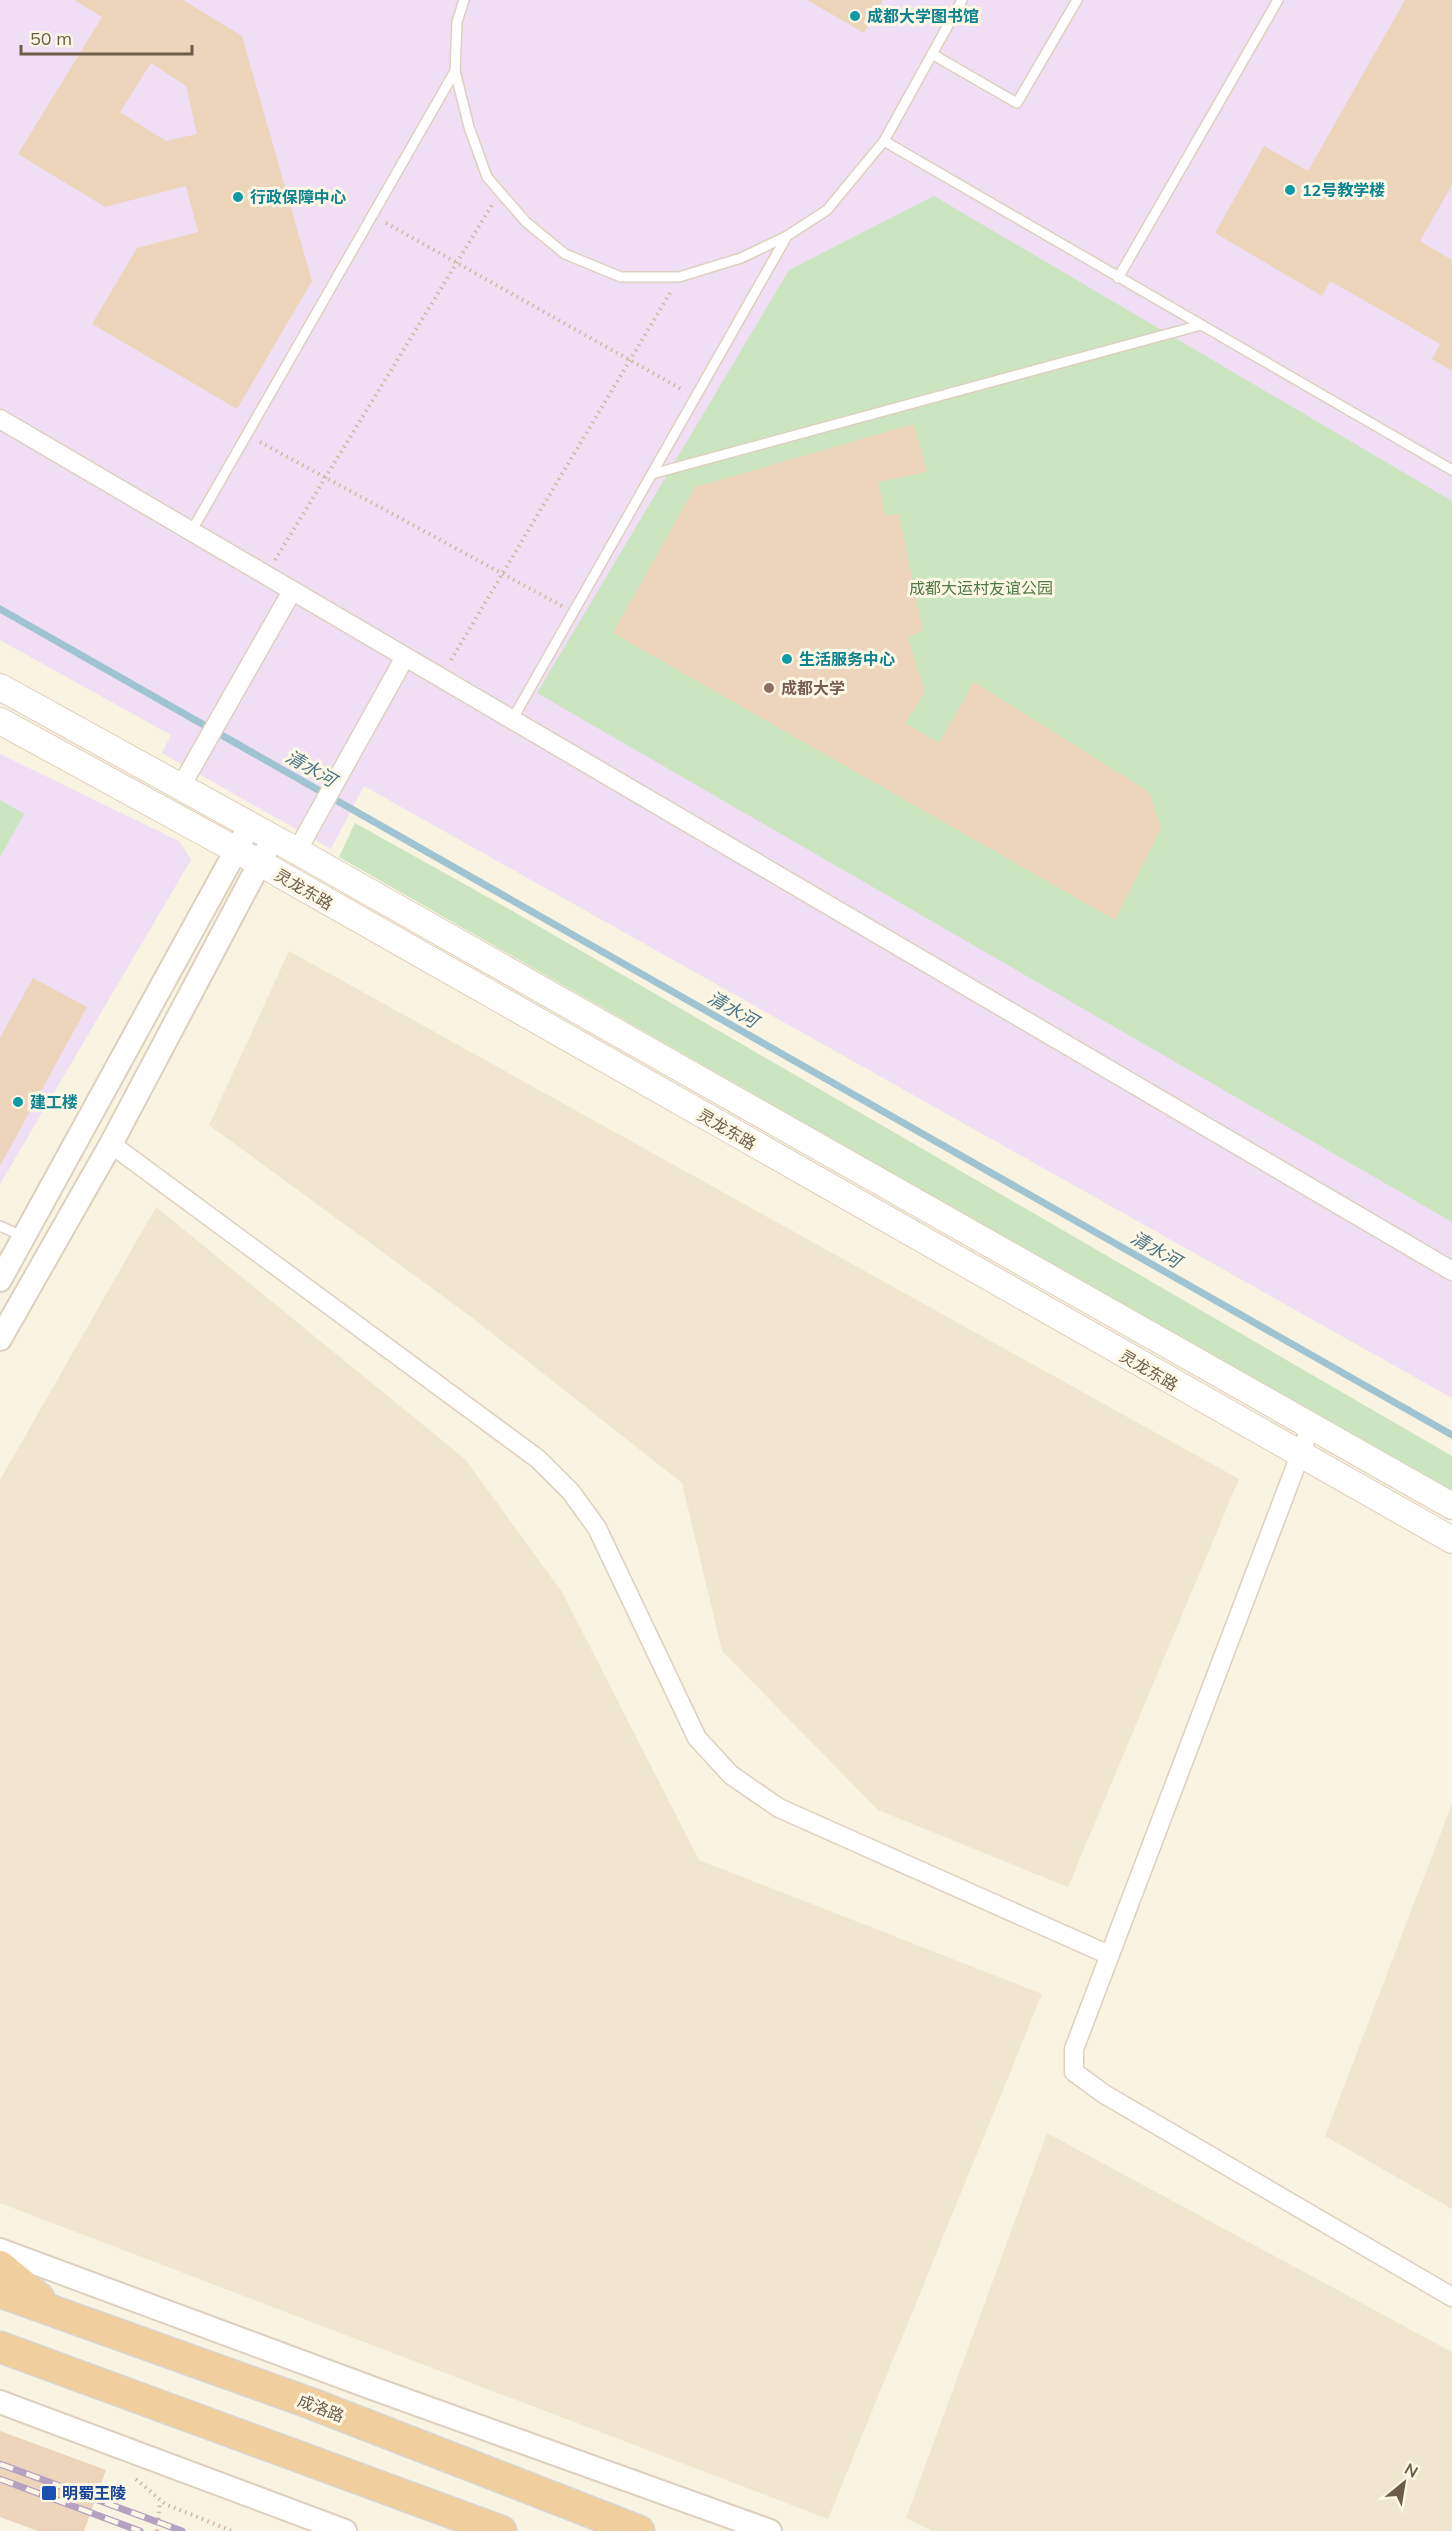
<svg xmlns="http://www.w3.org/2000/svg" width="1452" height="2531" viewBox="0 0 1452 2531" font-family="Mulish,'Noto Sans SC',sans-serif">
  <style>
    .residential { fill: #f0e6d0 }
    .education { fill: #f0def5 }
    .green { fill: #cbe5c1 }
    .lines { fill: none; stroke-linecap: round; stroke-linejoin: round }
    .stream { stroke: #9fc3d1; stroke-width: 7 }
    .building { fill: #ecd5bb; fill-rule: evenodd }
    .service-casing { stroke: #ddd0be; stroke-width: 12 }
    .minor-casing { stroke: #ddd0be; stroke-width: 21 }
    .tertiary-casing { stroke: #ddd0be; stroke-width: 26 }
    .secondary-casing { stroke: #decfb9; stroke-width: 28 }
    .trunk-casing { stroke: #d9d5d0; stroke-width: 33 }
    .path { stroke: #d0b99f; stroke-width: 4; stroke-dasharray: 1.5 4.5; stroke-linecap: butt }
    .service { stroke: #fff; stroke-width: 9 }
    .minor { stroke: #fff; stroke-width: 18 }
    .tertiary { stroke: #fff; stroke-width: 22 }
    .secondary { stroke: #fff; stroke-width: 26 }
    .trunk { stroke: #f1ce9d; stroke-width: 30 }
    .rail-casing { stroke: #b6a1c1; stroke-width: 7 }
    .rail { stroke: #fdf7e6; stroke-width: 4.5; stroke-dasharray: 14; stroke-linecap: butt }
    .culture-dot { fill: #0f9aa8; stroke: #fdf7e6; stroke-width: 2 }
    .education-dot { fill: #8d6e63; stroke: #fdf7e6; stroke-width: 2 }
    .transit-dot { fill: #1a4fb4; stroke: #fdf7e6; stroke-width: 2 }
    .labels { text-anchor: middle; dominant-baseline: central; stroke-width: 6; stroke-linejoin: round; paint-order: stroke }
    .culture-label { font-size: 16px; font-weight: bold; fill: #0d838f; stroke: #fdf7e6; text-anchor: start }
    .park-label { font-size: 16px; fill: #4f7946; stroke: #fdf7e6 }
    .education-label { font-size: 16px; font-weight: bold; fill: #785e54; stroke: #fdf7e6; text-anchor: start }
    .street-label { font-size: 16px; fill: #6e5c4a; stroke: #fdf7e6 }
    .transit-label { font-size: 16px; font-weight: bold; fill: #164399; stroke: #fdf7e6; text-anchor: start }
    .water-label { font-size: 18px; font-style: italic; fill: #4a7486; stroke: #fdf7e6 }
  </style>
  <rect width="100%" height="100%" fill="#f9f3e1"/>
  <g class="residential">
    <polygon points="289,951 1239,1479 1068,1887 878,1810 722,1651 682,1483 474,1319 209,1125"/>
    <polygon points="156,1207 465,1459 562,1592 699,1860 1042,1994 828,2519 0,2203 0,1480"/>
    <polygon points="1452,1804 1452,2209 1325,2136"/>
    <polygon points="1047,2133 1452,2352 1452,2531 932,2531 906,2518"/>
  </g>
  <g class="education">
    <polygon points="0,0 1452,0 1452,1398 364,786 331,849 162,753 171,735 0,640"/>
    <polygon points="0,754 179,841 191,860 0,1184"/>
  </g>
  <g class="green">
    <polygon points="934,196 1452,501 1452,1222 537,693 789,270"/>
    <polygon points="0,800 24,814 0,857"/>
    <polygon points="355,823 509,909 1452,1456 1452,1493 339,857"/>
  </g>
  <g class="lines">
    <polyline class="stream" points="0,609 1452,1435"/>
  </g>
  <g class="building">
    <path d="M74 0H183L242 36 312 281 237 409 92 324 137 248 198 232 186 186 105 207 18 154 102 17ZM151 63 186 86 197 134 166 141 120 112Z"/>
    <polygon points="807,0 883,0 864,33"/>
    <polygon points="1405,0 1452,0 1452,185 1420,241 1452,260 1452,371 1432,359 1440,344 1330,281 1322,296 1215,233 1264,146 1308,171"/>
    <polygon points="914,424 927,472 878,482 885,515 899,514 923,631 908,637 925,692 905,723 939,743 974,682 1149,792 1161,829 1115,920 613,633 695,487"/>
    <polygon points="33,978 87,1007 0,1166 0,1038"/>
    <polygon points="0,2431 106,2470 84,2531 38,2531 0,2517"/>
  </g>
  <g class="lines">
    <defs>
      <g id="service">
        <polyline points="464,0 457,22 455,71 469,127 487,177 526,222 565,254 621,277 679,277 741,258 787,236 827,210 884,141 962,0"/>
        <polyline points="932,54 1017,103 1077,0"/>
        <polyline points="884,141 1452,470"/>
        <polyline points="1118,278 1278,0"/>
        <polyline points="652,474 1201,325"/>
        <polyline points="191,532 455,71"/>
        <polyline points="512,720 787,236"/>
        <polyline points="0,1226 22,1236"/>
      </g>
      <g id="minor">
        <polyline points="0,419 1452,1271"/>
        <polyline points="180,788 292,591"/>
        <polyline points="297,851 405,657"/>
        <polyline points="111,1144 538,1459 571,1492 597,1528 697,1738 731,1775 779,1808 1109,1955"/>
        <polyline points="1311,1426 1074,2049 1074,2072 1104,2094 1452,2297"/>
      </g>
      <g id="tertiary">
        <polyline points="0,1280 250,825"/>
        <polyline points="0,1339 111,1144 273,838"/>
        <polyline points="0,2250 372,2388 770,2531"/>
        <polyline points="0,2402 345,2531"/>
      </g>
      <g id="secondary">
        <polyline points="0,687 297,851 1452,1506"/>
        <polyline points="0,721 260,863 1452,1540"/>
      </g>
      <g id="trunk">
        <polyline points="0,2266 39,2298"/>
        <polyline points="0,2292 310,2403 639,2531"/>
        <polyline points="0,2347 501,2531"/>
      </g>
    </defs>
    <use href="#service" class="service-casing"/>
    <use href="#minor" class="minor-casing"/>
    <use href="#tertiary" class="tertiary-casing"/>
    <use href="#secondary" class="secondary-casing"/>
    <use href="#trunk" class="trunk-casing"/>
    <g class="path">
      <polyline points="386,223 683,390"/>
      <polyline points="260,442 562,606"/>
      <polyline points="275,560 492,205"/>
      <polyline points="451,660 670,293"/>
      <polyline points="136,2479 165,2504 232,2531"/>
      <polyline points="157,2531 160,2501"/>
    </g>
    <use href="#service" class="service"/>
    <use href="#minor" class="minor"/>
    <use href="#tertiary" class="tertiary"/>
    <use href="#secondary" class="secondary"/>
    <use href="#trunk" class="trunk"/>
    <defs>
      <g id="rail">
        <polyline points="0,2464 182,2531"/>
        <polyline points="0,2479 140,2531"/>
      </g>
    </defs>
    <use href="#rail" class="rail-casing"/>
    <use href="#rail" class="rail"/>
  </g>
  <g class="culture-dot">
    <circle cx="855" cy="16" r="6"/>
    <circle cx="1290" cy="190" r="6"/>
    <circle cx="238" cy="197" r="6"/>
    <circle cx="787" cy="659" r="6"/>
    <circle cx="18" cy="1102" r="6"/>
  </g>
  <circle class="education-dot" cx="769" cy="688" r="6"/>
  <rect class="transit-dot" x="41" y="2485" width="16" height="16" rx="3"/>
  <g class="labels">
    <g class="culture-label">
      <text x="867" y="16">成都大学图书馆</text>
      <text x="1302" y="190">12号教学楼</text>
      <text x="250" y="197">行政保障中心</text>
      <text x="799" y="659">生活服务中心</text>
      <text x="30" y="1102">建工楼</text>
    </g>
    <g class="park-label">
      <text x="981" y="588">成都大运村友谊公园</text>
    </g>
    <g class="education-label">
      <text x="781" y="688">成都大学</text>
    </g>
    <g class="street-label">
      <text transform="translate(304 889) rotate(30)">灵龙东路</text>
      <text transform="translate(727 1129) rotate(30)">灵龙东路</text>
      <text transform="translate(1149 1370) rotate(30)">灵龙东路</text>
      <text transform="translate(321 2408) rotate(21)">成洛路</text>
    </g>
    <g class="transit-label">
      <text x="62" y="2493">明蜀王陵</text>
    </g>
    <g class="water-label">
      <text transform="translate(311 768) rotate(30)">清水河</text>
      <text transform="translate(733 1009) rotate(30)">清水河</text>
      <text transform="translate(1156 1249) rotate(30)">清水河</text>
    </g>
  </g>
  <g transform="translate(1404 2483) rotate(30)" stroke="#fdf7e6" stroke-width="4.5" paint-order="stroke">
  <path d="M0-4.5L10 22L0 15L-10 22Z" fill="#6e5c4a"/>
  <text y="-9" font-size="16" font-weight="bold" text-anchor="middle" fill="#6e5c4a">N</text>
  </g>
  <path d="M21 45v9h171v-9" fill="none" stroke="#6e5c4a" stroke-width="3"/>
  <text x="30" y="45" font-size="18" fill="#6e5c4a" stroke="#fdf7e6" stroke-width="4.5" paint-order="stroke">50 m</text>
</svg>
